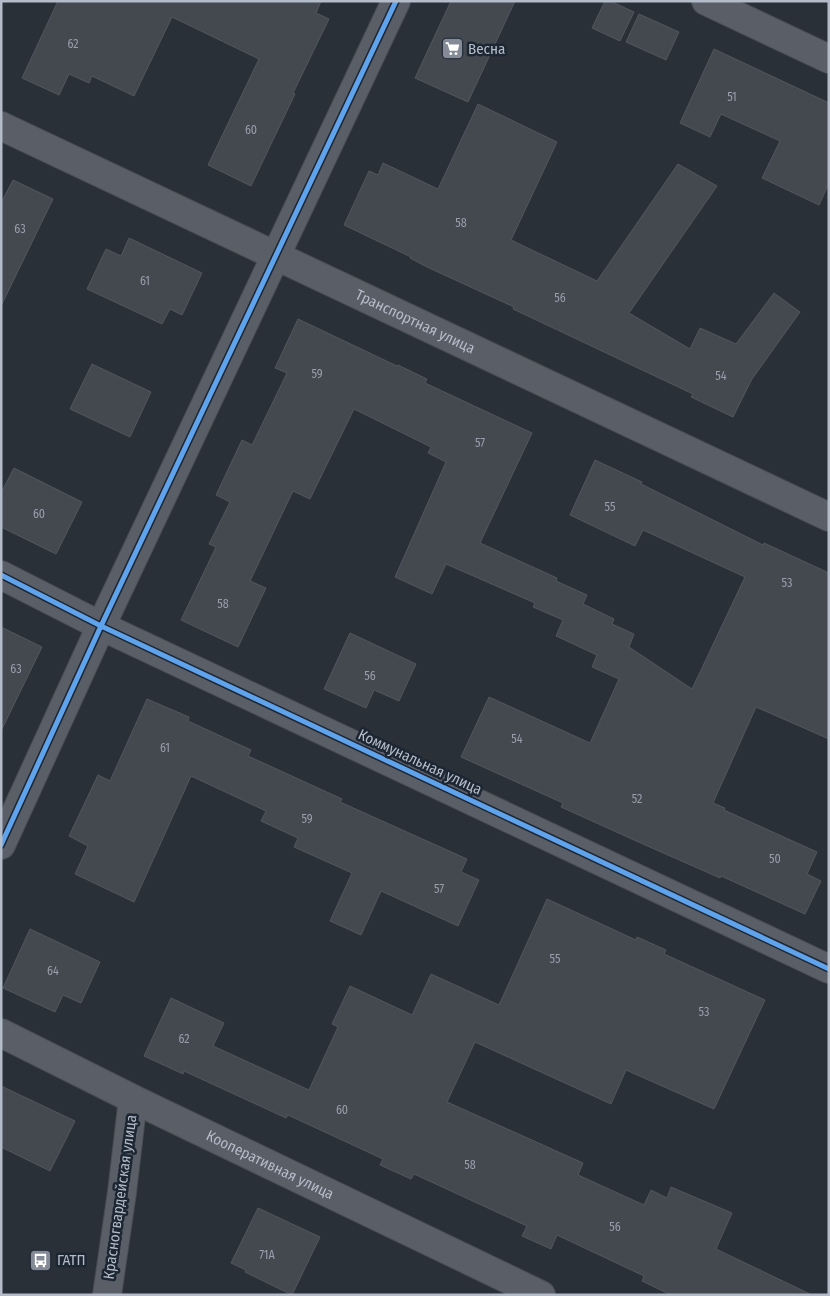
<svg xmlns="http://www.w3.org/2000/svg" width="830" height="1296" viewBox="0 0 830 1296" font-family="'Fira Sans Condensed',sans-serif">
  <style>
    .building { fill: #444950; stroke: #52575f }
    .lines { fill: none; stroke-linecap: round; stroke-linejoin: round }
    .minor-casing { stroke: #484c53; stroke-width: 30 }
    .tertiary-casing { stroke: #484c53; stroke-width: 30 }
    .minor { stroke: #5a5e66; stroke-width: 28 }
    .tertiary { stroke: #5a5e66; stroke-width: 28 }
    .cycleway-casing { stroke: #1d2633; stroke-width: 8 }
    .cycleway { stroke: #60a3ed; stroke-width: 5 }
    .labels { text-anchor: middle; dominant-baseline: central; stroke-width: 5; stroke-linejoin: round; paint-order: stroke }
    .number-label { font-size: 12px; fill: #989fab }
    .poi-label { font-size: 15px; fill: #b4bcc9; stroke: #1d2633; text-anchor: start }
    .street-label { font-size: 15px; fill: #b4bcc9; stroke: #1d2633 }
  </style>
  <rect width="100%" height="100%" fill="#2a3038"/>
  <g class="building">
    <polygon points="58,1 321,1 316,13 329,19 293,93 295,94 251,186 208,165 259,59 172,17 134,96 92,76 89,83 69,74 59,95 22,78"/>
    <polygon points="451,1 515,1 468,102 415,78"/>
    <polygon points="605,1 610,1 634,12 620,41 592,28"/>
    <polygon points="639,14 679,32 666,60 626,42"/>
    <polygon points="714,49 829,103 829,183 819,205 762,178 780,141 721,114 710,137 680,123"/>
    <polygon points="478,104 557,142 511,240 597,281 678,164 717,186 629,313 690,349 700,328 736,344 774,293 800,312 752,379 733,417 691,397 693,394 513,309 514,307 427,267 410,258 411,257 344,225 369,171 378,175 383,163 438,189"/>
    <polygon points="13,180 53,199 1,306 1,203"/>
    <polygon points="129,238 202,273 182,315 170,309 162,324 87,289 106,249 121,256"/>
    <polygon points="298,319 397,366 398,365 427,379 425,383 532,433 480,543 557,578 556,581 587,595 583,604 614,619 612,624 634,634 629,647 692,689 745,577 643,530 635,546 570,515 595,460 642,482 641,484 763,545 764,543 829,573 829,739 756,707 713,803 725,808 724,810 817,852 807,874 821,881 805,914 721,876 720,878 643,844 561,807 563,803 461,757 489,697 590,743 619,679 592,667 597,655 556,636 563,620 533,607 535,603 446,564 432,594 395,577 446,462 428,453 431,447 354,409 310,499 293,491 250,581 266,588 238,647 181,620 216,547 209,544 230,502 216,495 242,440 252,445 287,373 275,368"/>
    <polygon points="92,364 151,392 130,437 70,409"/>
    <polygon points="14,468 82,502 56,554 1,527 1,493"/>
    <polygon points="1,627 42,647 1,731"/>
    <polygon points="350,633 416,664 399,701 374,690 366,708 324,689"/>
    <polygon points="147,699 189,717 188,721 251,750 248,756 342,799 340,802 467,859 461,872 479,880 458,926 381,891 361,935 330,921 352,873 294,847 298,838 261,821 266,811 191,776 134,902 75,874 88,846 69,836 98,775 110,781"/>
    <polygon points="547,899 636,940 637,937 666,950 664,954 765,1000 714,1109 626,1070 611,1104 475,1042 447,1102 583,1163 578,1175 644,1205 651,1190 667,1198 671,1187 732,1213 716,1249 812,1295 671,1295 642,1281 644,1276 557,1235 551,1249 522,1236 527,1226 414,1174 411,1179 380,1165 383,1159 288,1115 286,1118 184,1071 183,1074 144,1056 171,998 224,1023 213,1046 309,1090 338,1027 332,1024 350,986 412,1015 431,974 499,1005"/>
    <polygon points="30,929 100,962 81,1003 63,995 55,1012 3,988"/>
    <polygon points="1,1086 75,1121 50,1171 1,1147"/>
    <polygon points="258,1208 320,1237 292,1295 245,1272 246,1270 231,1263"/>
  </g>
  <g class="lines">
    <defs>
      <g id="minor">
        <polyline points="706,1 829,59"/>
        <path id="s1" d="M1 126 829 517"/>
        <polyline points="1,575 101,626 829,969"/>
        <path id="s2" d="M133 1099 541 1295"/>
      </g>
      <g id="tertiary">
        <polyline points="1,845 101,626 396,1"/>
        <polyline points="1,1033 133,1099 122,1192 107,1295"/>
      </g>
    </defs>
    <use href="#minor" class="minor-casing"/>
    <use href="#tertiary" class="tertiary-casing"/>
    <use href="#minor" class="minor"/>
    <use href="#tertiary" class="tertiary"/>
    <defs>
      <g id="cycleway">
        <polyline points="1,575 101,626 829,969"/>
        <polyline points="1,845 101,626 396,1"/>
      </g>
    </defs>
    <use href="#cycleway" class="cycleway-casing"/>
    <use href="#cycleway" class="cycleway"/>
  </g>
  <defs>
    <symbol id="supermarket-square" viewBox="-11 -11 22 22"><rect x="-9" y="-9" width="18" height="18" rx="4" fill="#848b96" stroke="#1d2633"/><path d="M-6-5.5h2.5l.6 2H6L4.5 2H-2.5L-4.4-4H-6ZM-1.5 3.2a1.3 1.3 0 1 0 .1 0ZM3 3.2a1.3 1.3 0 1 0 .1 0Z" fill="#fff"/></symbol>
    <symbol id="bus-square" viewBox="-11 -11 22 22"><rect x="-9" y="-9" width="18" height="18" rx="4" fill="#848b96" stroke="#1d2633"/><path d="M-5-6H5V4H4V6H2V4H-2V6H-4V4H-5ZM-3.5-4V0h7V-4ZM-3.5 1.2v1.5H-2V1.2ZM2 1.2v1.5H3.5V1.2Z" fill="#fff"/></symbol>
  </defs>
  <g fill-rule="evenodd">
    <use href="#supermarket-square" x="440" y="36" width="25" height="25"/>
    <use href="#bus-square" x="28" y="1248" width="25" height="25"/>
  </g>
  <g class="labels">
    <g class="number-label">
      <text x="73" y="44">62</text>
      <text x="732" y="97">51</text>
      <text x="251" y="130">60</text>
      <text x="461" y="223">58</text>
      <text x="20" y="229">63</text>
      <text x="145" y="281">61</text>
      <text x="560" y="298">56</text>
      <text x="317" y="374">59</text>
      <text x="721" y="376">54</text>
      <text x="480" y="443">57</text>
      <text x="610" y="507">55</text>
      <text x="39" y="514">60</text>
      <text x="787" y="583">53</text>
      <text x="223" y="604">58</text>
      <text x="16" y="669">63</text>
      <text x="370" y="676">56</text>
      <text x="517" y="739">54</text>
      <text x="165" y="748">61</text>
      <text x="637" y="799">52</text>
      <text x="307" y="819">59</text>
      <text x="775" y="859">50</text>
      <text x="439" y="889">57</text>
      <text x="555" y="959">55</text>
      <text x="53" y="971">64</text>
      <text x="704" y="1012">53</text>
      <text x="184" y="1039">62</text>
      <text x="342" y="1110">60</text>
      <text x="470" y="1165">58</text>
      <text x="615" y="1227">56</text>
      <text x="267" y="1255">71А</text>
    </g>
    <g class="poi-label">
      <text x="468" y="49">Весна</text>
      <text x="57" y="1260">ГАТП</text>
    </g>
    <g class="street-label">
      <text stroke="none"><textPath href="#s1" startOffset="458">Транспортная улица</textPath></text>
      <text transform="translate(420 762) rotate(25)">Коммунальная улица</text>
      <text stroke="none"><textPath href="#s2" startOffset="152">Кооперативная улица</textPath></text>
      <text transform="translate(120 1197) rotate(-82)">Красногвардейская улица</text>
    </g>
  </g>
  <rect width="830" height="1296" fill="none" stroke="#b4bcc9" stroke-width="5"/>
</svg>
